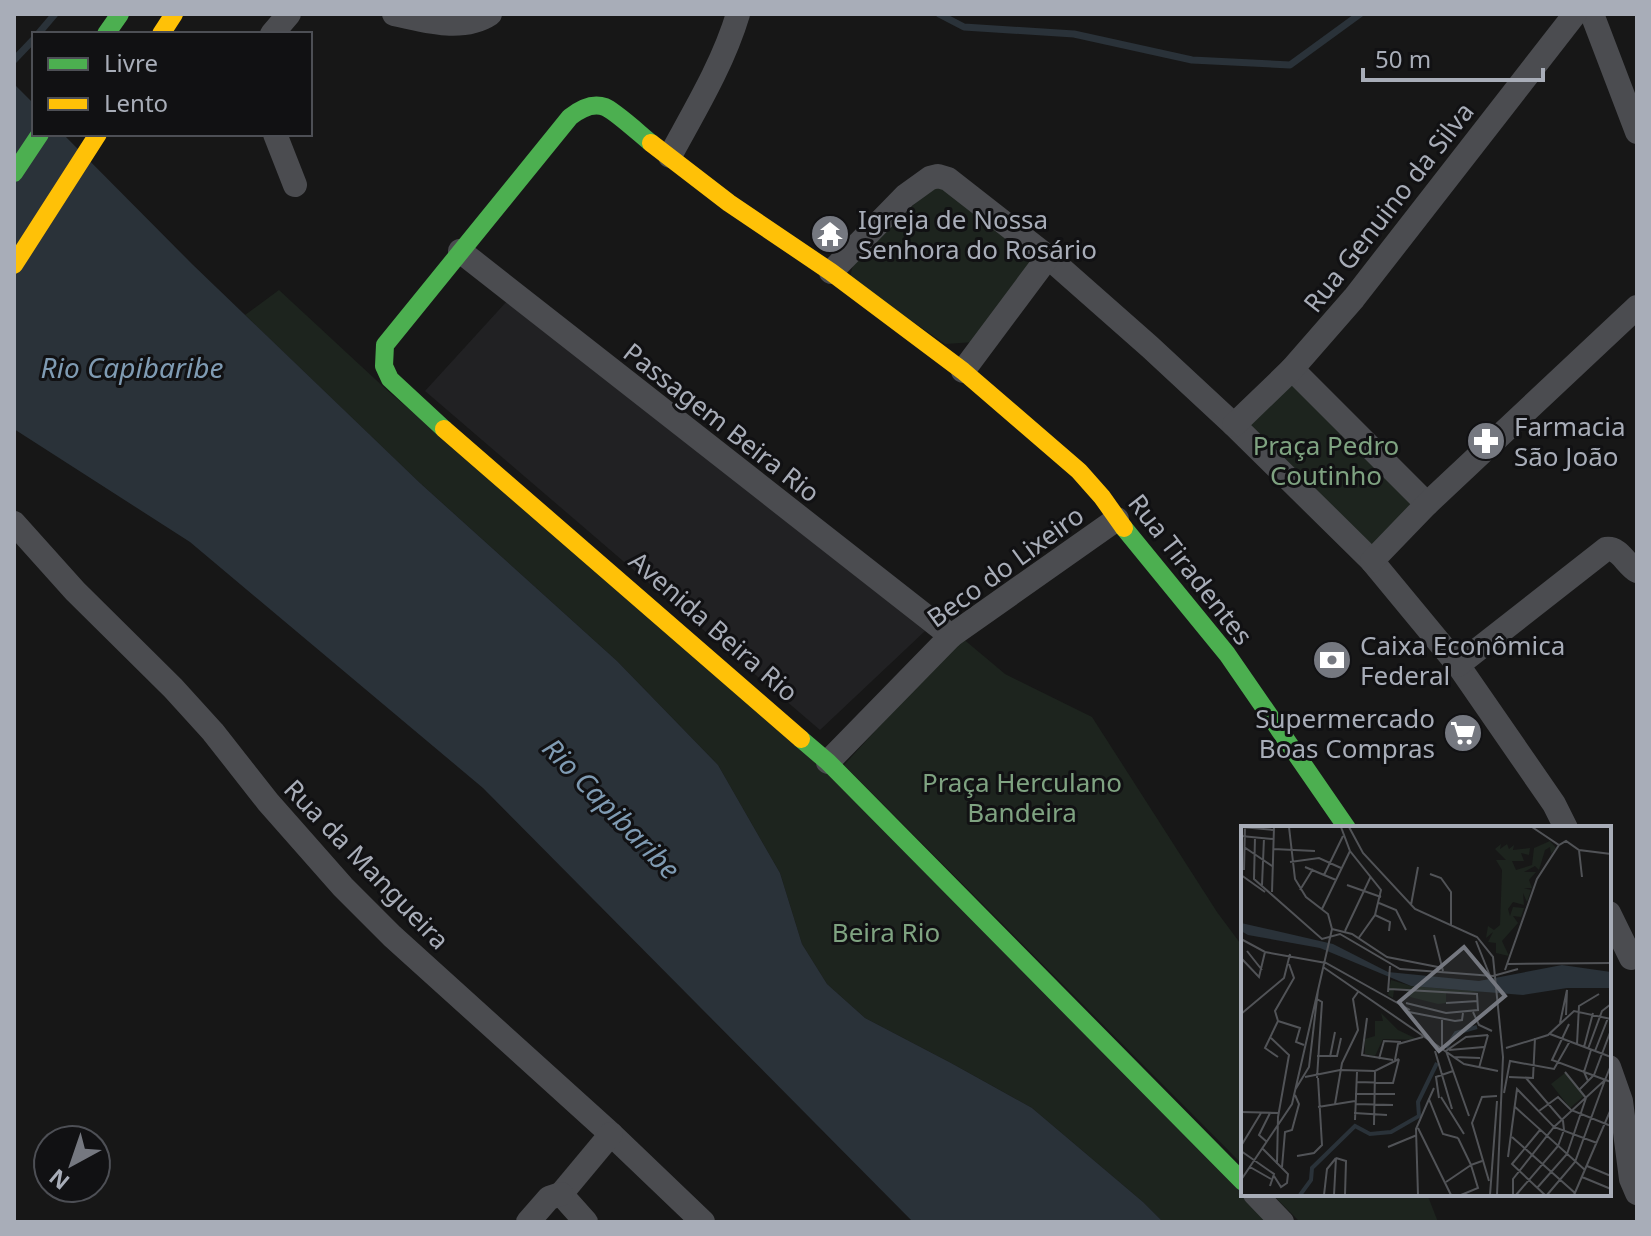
<svg xmlns="http://www.w3.org/2000/svg" width="1651" height="1236" viewBox="0 0 1651 1236" font-family="'Noto Sans',sans-serif">
  <style>
    .built { fill: #212123 }
    .green { fill: #1d241e }
    .water { fill: #2a3239 }
    .lines { fill: none; stroke-linecap: round; stroke-linejoin: round }
    .stream { stroke: #2a3239; stroke-width: 7 }
    .street { stroke: #4b4c50; stroke-width: 24 }
    .fast { stroke: #4caf50; stroke-width: 18 }
    .slow { stroke: #ffc107; stroke-width: 18 }
    .labels { text-anchor: middle; dominant-baseline: central; stroke-width: 6; stroke-linejoin: round; paint-order: stroke }
    .street-label { font-size: 26px; fill: #a8adb8; stroke: #111113 }
    .poi-label { font-size: 26px; fill: #a8adb8; stroke: #111113; text-anchor: start }
    .park-label { font-size: 26px; fill: #7fa381; stroke: #111113 }
    .water-label { font-size: 28px; font-style: italic; fill: #7f9bb3; stroke: #111113 }
    .inset-river { fill: none; stroke: #2a3239; stroke-width: 4 }
    .inset-road { fill: none; stroke: #515357; stroke-width: 2 }
    .view { fill: #757880; fill-opacity: 0.15; stroke: #757880; stroke-width: 4 }
    .inset-edge { fill: none; stroke: #a8adb8; stroke-width: 4 }
  </style>
  <rect width="100%" height="100%" fill="#171717"/>
  <polygon class="built" points="508,300 925,631 820,730 425,391"/>
  <g class="green">
    <polygon points="934,186 946,188 1032,260 975,342 945,344 850,278 854,260"/>
    <polygon points="279,290 389,392 828,762 1286,1222 1163,1222 1143,1202 1032,1108 951,1063 865,1018 827,984 802,944 780,873 718,765 617,661 420,483 245,315"/>
    <polygon points="1292,369 1427,504 1372,561 1234,425"/>
    <polygon points="961,637 1005,674 1092,717 1217,912 1243,947 1243,1165 844,765"/>
    <polygon points="1272,1194 1427,1194 1438,1222 1300,1222"/>
  </g>
  <polygon class="water" points="14,84 34,104 34,134 63,134 192,264 420,483 617,661 718,765 780,873 802,944 827,984 865,1018 951,1063 1032,1108 1143,1202 1163,1222 913,1222 483,788 190,542 14,429"/>
  <g class="lines">
    <g class="stream">
      <polyline points="939,14 964,27 1074,34 1192,60 1290,65 1360,14"/>
      <polyline points="38,34 55,14"/>
      <polyline points="14,60 34,39"/>
    </g>
    <g class="street">
      <path d="M394 14C424 21 463 32 490 14"/>
      <polyline points="1592,14 1637,132"/>
      <polyline points="272,34 289,14"/>
      <polyline points="275,134 295,185"/>
      <path d="M670 156C695 110 723 64 738 14"/>
      <polyline points="460,251 951,636"/>
      <polyline points="831,272 905,196 930,178 938,176 948,179 1048,257 1150,347 1234,425 1372,561 1458,665 1554,804 1566,828"/>
      <polyline points="1292,369 1427,504"/>
      <polyline points="963,371 1048,257"/>
      <polyline points="1234,425 1292,369 1354,298 1575,14"/>
      <polyline points="14,523 75,591 173,688 213,732 268,802 343,887 392,936 611,1134 703,1222"/>
      <polyline points="1372,561 1427,504 1637,307"/>
      <path d="M1458 665 1606 549C1620 547 1626 565 1637 571"/>
      <polyline points="828,762 951,636 1117,519"/>
      <polyline points="1609,913 1631,958"/>
      <polyline points="1609,1067 1621,1101 1631,1179 1637,1193"/>
      <polyline points="561,1194 611,1134"/>
      <polyline points="561,1194 586,1222"/>
      <polyline points="1255,1194 1282,1222"/>
      <polyline points="528,1222 549,1198 561,1194"/>
    </g>
    <g class="fast">
      <polyline points="106,34 120,14"/>
      <polyline points="14,173 40,134"/>
      <path d="M444 429 390 379 384 366 385 345 570 117C580 109 592 102 605 107 615 111 641 135 651 143"/>
      <polyline points="1124,528 1227,654 1347,828"/>
      <polyline points="801,739 828,762 1243,1182"/>
    </g>
    <g class="slow">
      <polyline points="161,34 174,14"/>
      <polyline points="651,143 729,203 831,272 963,371 1079,471 1102,497 1124,528"/>
      <polyline points="14,265 98,134"/>
      <polyline points="444,429 801,739"/>
    </g>
  </g>
  <defs>
    <symbol id="temple-disc" viewBox="-11 -11 22 22"><circle r="9.5" fill="#757880" stroke="#111113"/><path d="M0-6L5-2H3V0L6.5 2.5H4V6H1.5V3h-3V6H-4V2.5H-6.5L-3 0V-2H-5Z" fill="#fff"/></symbol>
    <symbol id="pharmacy-disc" viewBox="-11 -11 22 22"><circle r="9.5" fill="#757880" stroke="#111113"/><path d="M-2-6h4v4h4v4h-4v4h-4v-4h-4v-4h4Z" fill="#fff"/></symbol>
    <symbol id="bank-disc" viewBox="-11 -11 22 22"><circle r="9.5" fill="#757880" stroke="#111113"/><path d="M-6-4H6V4H-6ZM0-2.3a2.3 2.3 0 1 0 0 4.6a2.3 2.3 0 1 0 0-4.6Z" fill="#fff"/></symbol>
    <symbol id="supermarket-disc" viewBox="-11 -11 22 22"><circle r="9.5" fill="#757880" stroke="#111113"/><path d="M-6-5.5h2.5l.6 2H6L4.5 2H-2.5L-4.4-4H-6ZM-1.5 3.2a1.3 1.3 0 1 0 .1 0ZM3 3.2a1.3 1.3 0 1 0 .1 0Z" fill="#fff"/></symbol>
  </defs>
  <g fill-rule="evenodd">
    <use href="#temple-disc" x="808" y="212" width="44" height="44"/>
    <use href="#pharmacy-disc" x="1464" y="419" width="44" height="44"/>
    <use href="#bank-disc" x="1310" y="638" width="44" height="44"/>
    <use href="#supermarket-disc" x="1441" y="711" width="44" height="44"/>
  </g>
  <g class="labels">
    <g class="street-label">
      <text transform="translate(1388 207) rotate(-52)">Rua Genuino da Silva</text>
      <text transform="translate(722 422) rotate(38)">Passagem Beira Rio</text>
      <text transform="translate(1005 566) rotate(-36)">Beco do Lixeiro</text>
      <text transform="translate(1191 569) rotate(52)">Rua Tiradentes</text>
      <text transform="translate(714 626) rotate(41)">Avenida Beira Rio</text>
      <text transform="translate(367 864) rotate(46)">Rua da Mangueira</text>
    </g>
    <g class="poi-label">
      <text x="858" y="219">Igreja de Nossa<tspan x="858" dy="30">Senhora do Rosário</tspan></text>
      <text x="1514" y="426">Farmacia<tspan x="1514" dy="30">São João</tspan></text>
      <text x="1360" y="645">Caixa Econômica<tspan x="1360" dy="30">Federal</tspan></text>
      <text x="1435" y="718" text-anchor="end">Supermercado<tspan x="1435" dy="30">Boas Compras</tspan></text>
    </g>
    <g class="park-label">
      <text x="1326" y="445">Praça Pedro<tspan x="1326" dy="30">Coutinho</tspan></text>
      <text x="1022" y="782">Praça Herculano<tspan x="1022" dy="30">Bandeira</tspan></text>
      <text x="886" y="932">Beira Rio</text>
    </g>
    <g class="water-label">
      <text x="132" y="367">Rio Capibaribe</text>
      <text transform="translate(612 808) rotate(46)">Rio Capibaribe</text>
    </g>
  </g>
  <g transform="translate(1241 826)">
    <rect width="370" height="370" fill="#171717"/>
    <path d="M309 15 315 22 310 28 309 21 304 24 298 44 294 40 283 46H295L288 54 291 62H283L290 64 286 76 282 67 283 79 272 76 267 83 269 90 272 81 283 82 280 91 272 90 277 97 261 115 268 130 255 127V117L247 116 252 106 245 112 247 100 253 104 259 99 261 44 255 34H265L254 23 260 18 259 23 266 18 268 23 273 19 272 24 289 22 288 29 280 27 283 35H271L275 44 291 39 293 22ZM150 154 170 160 243 166 205 167V177L197 178 169 171 164 164H153L152 172 147 169ZM140 187 157 204 178 214 142 213 134 230 124 228V213L134 210V195H142ZM324 247 343 270 329 282 310 258Z" fill="#1d241e"/>
    <path d="M0 97 92 118 147 146 238 155 321 139 370 146V162H326L282 169 170 160 79 122 7 109 0 105Z" fill="#2a3239"/>
    <path class="inset-river" d="M205 222 215 207 236 201M59 369 70 354 71 342 114 300 129 308 150 306 178 290 177 276 196 237"/>
    <path class="inset-road" d="M0 1 33 4M100 1 109 25 140 64 134 89 117 113M108 1 122 27 174 83 236 111 252 131 262 231 256 369M291 1 318 19 325 15 338 24 370 28M0 10 32 13M14 11 13 53 81 113 99 108 159 143 252 150 277 143M3 21 31 40M32 23 74 25M338 24 341 51M49 36 78 32 100 42M64 41 95 54M3 44 4 1M189 48 200 52 210 66V99M0 49 24 66M83 49 102 10M21 59 23 12M106 59 140 71M59 64 72 43M31 66 33 1M138 77 155 84 165 104M170 79 177 41M81 83 109 25M134 89 149 96 148 105M91 103 111 108 146 131 202 142M104 105 130 50M193 109 202 145M0 113 24 126 85 137 169 184M235 115 249 150M6 125 21 144M0 132 18 151 24 126M267 138 370 137M82 141 223 238 257 245M264 144 296 53 318 19M148 163 236 168 237 184 205 187 165 177M147 166 149 140M205 177 237 175M168 186 214 195 221 194 222 187M232 186 238 199 251 205M0 188 43 152 49 128M126 192 121 229 152 234M201 194V223M37 195 59 202 55 216 63 219M319 197 326 164 325 189M328 198 311 234 370 256M309 208 370 231M30 212 48 229 37 291 36 338M336 218 338 180 358 168M343 221 352 187M265 222 307 209 333 185 370 193M347 223 361 185 370 178M208 224 243 221M194 225 211 283M354 225 367 192M76 230H96L100 212M37 231 24 222 37 195 34 185 53 152 48 138M89 231 94 206M213 231 239 232M138 233 143 215 160 216M154 234 157 218 182 211M238 242 247 209M324 246 345 272M64 251 99 244 134 245 158 233M268 251 292 252 294 212M76 252 81 176 76 173M285 252 322 295 323 304M347 255 343 246 350 224M115 256 152 257 158 233M193 262 188 273 202 308 217 312M339 263 353 249 370 204M54 264 68 241 77 164M263 267 269 235 313 243 329 215M114 268H154M200 271 223 308M198 272 195 251 212 245M94 278 101 237 117 204 112 173 117 166M114 278 152 279M273 280 344 344M77 281 114 275M298 285 317 271 330 284 370 300M0 286 38 287M113 287 146 289M228 290 205 225 225 211 247 209M114 294 116 246M133 299 134 245M177 302 210 369M299 304 271 338 304 369M271 311 334 367M217 312 230 339 241 335M26 316 18 309 29 287M0 320 20 287M147 321 176 309M22 323 47 348 46 357 40 361 33 350M0 325 33 348 29 360M56 330 73 327 81 319 77 252M267 331 276 263 313 301 356 317M95 332 105 335 104 369M346 340 370 350M9 341 30 353M41 341 44 306 51 304 58 278 54 269M341 351 370 363M0 354 51 278 91 103 87 88 65 71 54 53 48 1M248 355 231 297 241 271 256 270M205 356 230 339 237 362 220 369M296 362 326 328 345 272M83 369 86 343 95 332M93 369 95 332M177 369 175 303 188 273M249 369 256 275M272 369V353L313 301 364 254 370 239M275 369 317 320 323 304M306 369 334 336 364 254M333 369 370 283"/>
    <path class="view" d="M223 121 264 170 198 225 158 176Z"/>
    <rect width="370" height="370" class="inset-edge"/>
  </g>
  <rect width="1651" height="1236" fill="none" stroke="#a8adb8" stroke-width="32"/>
  <rect x="32" y="32" width="280" height="104" fill="#111113" stroke="#4d4f55" stroke-width="2"/>
  <rect x="48" y="58" width="40" height="12" fill="#4caf50" stroke="#4d4f55" stroke-width="2"/>
  <text x="104" y="72" font-size="24" fill="#a8adb8">Livre</text>
  <rect x="48" y="98" width="40" height="12" fill="#ffc107" stroke="#4d4f55" stroke-width="2"/>
  <text x="104" y="112" font-size="24" fill="#a8adb8">Lento</text>
  <g transform="translate(72 1164) rotate(220)"><circle r="38" fill="#111113" stroke="#4d4f55" stroke-width="2"/>
  <path d="M0-6L14 30L0 20L-14 30Z" fill="#757880"/>
  <text y="-12" font-size="22" font-weight="bold" text-anchor="middle" fill="#a8adb8">N</text>
  </g>
  <path d="M1363 68v12h180v-12" fill="none" stroke="#a8adb8" stroke-width="4"/>
  <text x="1375" y="68" font-size="24" fill="#a8adb8" stroke="#111113" stroke-width="6" paint-order="stroke">50 m</text>
</svg>
